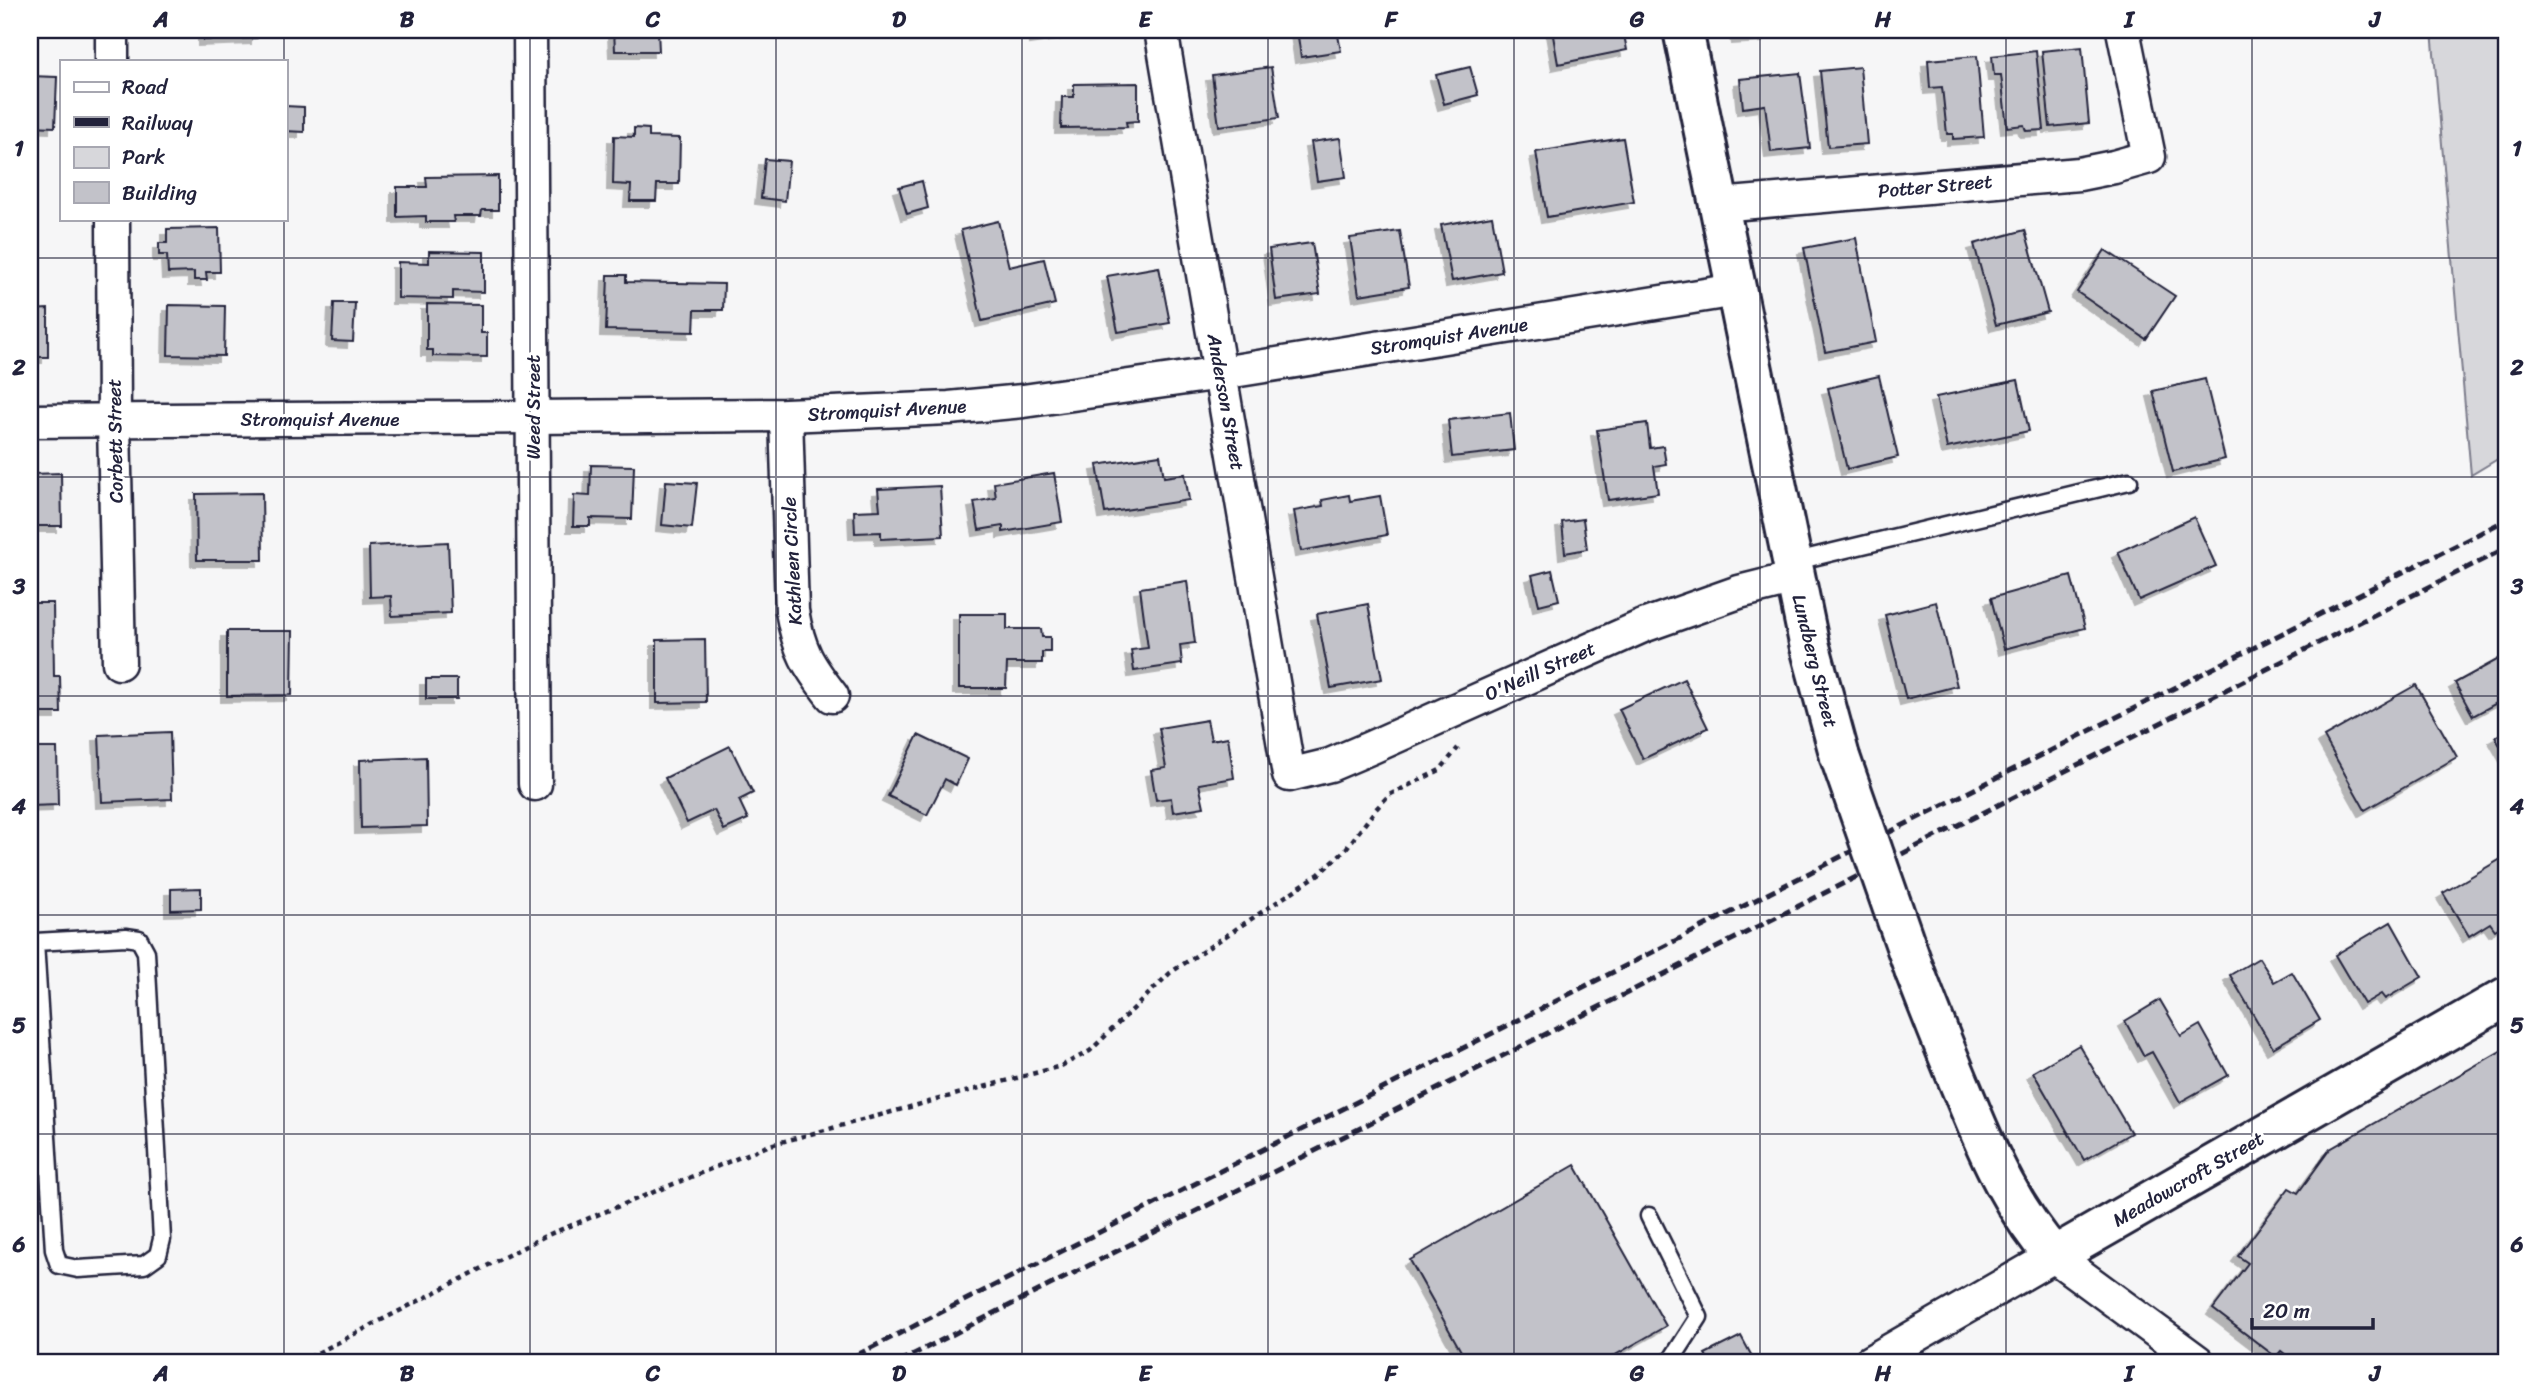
<svg xmlns="http://www.w3.org/2000/svg" width="2536" height="1392" viewBox="0 0 2536 1392" font-family="Sriracha,sans-serif">
  <style>
    .green { fill: #d7d7db; stroke: #7c7c8b; stroke-width: 2 }
    .building { fill: #c2c2c9; stroke: #22223b; stroke-width: 2; filter: url(#shadow) }
    .lines { fill: none; stroke-linecap: round; stroke-linejoin: round }
    .lane-casing { stroke: #22223b; stroke-width: 21 }
    .street-casing { stroke: #22223b; stroke-width: 37 }
    .secondary-casing { stroke: #22223b; stroke-width: 44 }
    .path { stroke: #22223b; stroke-width: 4.5; stroke-dasharray: 5 5; stroke-linecap: butt }
    .lane { stroke: #fff; stroke-width: 16 }
    .street { stroke: #fff; stroke-width: 32 }
    .secondary { stroke: #fff; stroke-width: 38 }
    .rail { stroke: #22223b; stroke-width: 5; stroke-dasharray: 10 5; stroke-linecap: butt }
    .secondary-bridge-casing { stroke: #22223b; stroke-width: 44; stroke-linecap: butt }
    .secondary-bridge { stroke: #fff; stroke-width: 38 }
    .grid { fill: none; stroke: #22223b; stroke-width: 2; stroke-opacity: 0.55 }
    .labels { text-anchor: middle; dominant-baseline: central; stroke-width: 6; stroke-linejoin: round; paint-order: stroke }
    .street-label { font-size: 19px; fill: #22223b; stroke: #fff }
    .neatline { fill: none; stroke: #22223b; stroke-width: 2.5 }
    .grid-label { font-size: 23px; text-anchor: middle; font-weight: bold; fill: #22223b }
  </style>
  <defs>
    <filter id="shadow"><feDropShadow dx="-6" dy="6" stdDeviation="0" flood-color="#0004"/></filter>
  </defs>
  <rect width="100%" height="100%" fill="#f6f6f7"/>
  <filter id="ink" filterUnits="userSpaceOnUse"><feTurbulence type="fractalNoise" baseFrequency=".0143" numOctaves="2"/><feDisplacementMap in="SourceGraphic" scale="14" xChannelSelector="R" yChannelSelector="G"/><feConvolveMatrix kernelMatrix="1 2 1 2 8 2 1 2 1" color-interpolation-filters="sRGB"/></filter>
  <g filter="url(#ink)">
    <polygon class="green" points="2432,30 2506,30 2506,454 2471,475"/>
    <g class="building">
      <polygon points="204,30 257,30 257,38 204,40"/>
      <polygon points="614,30 658,30 659,51 615,51"/>
      <polygon points="1034,30 1089,30 1035,38"/>
      <polygon points="1297,30 1337,30 1341,51 1301,57"/>
      <polygon points="1552,30 1623,30 1627,50 1558,64"/>
      <polygon points="1736,30 1767,30 1768,36 1737,38"/>
      <polygon points="2082,47 2089,123 2050,127 2042,51"/>
      <polygon points="2036,51 2044,130 2026,131 2024,125 2007,127 2001,75 1994,75 1992,56"/>
      <polygon points="1977,56 1984,137 1953,139 1953,134 1947,134 1942,87 1930,88 1928,60"/>
      <polygon points="1271,67 1279,118 1219,126 1212,75"/>
      <polygon points="1470,67 1478,95 1444,104 1436,75"/>
      <polygon points="1860,67 1867,144 1828,147 1820,71"/>
      <polygon points="1800,73 1810,148 1771,152 1765,105 1743,108 1740,79"/>
      <polygon points="30,76 57,77 55,127 30,126"/>
      <polygon points="1138,83 1138,121 1126,122 1127,127 1061,128 1062,97 1074,97 1074,84"/>
      <polygon points="285,106 304,107 304,132 285,131"/>
      <polygon points="634,128 649,129 649,137 680,138 679,184 657,184 656,201 630,201 631,185 613,184 614,136 634,137"/>
      <polygon points="1340,138 1346,177 1317,181 1311,142"/>
      <polygon points="1623,138 1634,202 1547,217 1536,152"/>
      <polygon points="765,159 789,161 785,201 761,198"/>
      <polygon points="498,176 498,210 482,210 481,216 453,216 454,222 426,222 426,216 397,217 397,187 427,187 426,177"/>
      <polygon points="922,181 928,208 907,214 899,187"/>
      <polygon points="1492,216 1502,272 1452,281 1441,225"/>
      <polygon points="998,221 1009,267 1044,259 1055,304 982,321 961,230"/>
      <polygon points="219,228 220,272 206,272 207,280 194,280 194,272 168,273 167,255 159,255 159,243 167,243 167,229"/>
      <polygon points="2025,230 2048,312 1996,325 1974,244"/>
      <polygon points="1400,231 1409,287 1359,295 1350,238"/>
      <polygon points="1856,238 1876,342 1825,352 1804,248"/>
      <polygon points="1312,243 1320,294 1276,300 1269,249"/>
      <polygon points="2105,250 2175,296 2146,339 2077,292"/>
      <polygon points="429,251 484,252 484,292 453,291 453,299 398,298 398,262 429,263"/>
      <polygon points="1159,267 1170,323 1118,332 1107,276"/>
      <polygon points="608,275 626,275 626,282 724,284 723,310 695,310 694,332 606,330"/>
      <polygon points="334,303 355,303 353,342 332,341"/>
      <polygon points="427,304 481,305 481,333 487,333 487,357 433,356 433,350 427,350"/>
      <polygon points="169,305 225,306 224,356 168,355"/>
      <polygon points="48,309 48,357 30,357 30,310"/>
      <polygon points="1879,376 1898,457 1847,469 1828,388"/>
      <polygon points="2205,379 2225,459 2173,472 2153,391"/>
      <polygon points="2018,380 2029,431 1947,448 1936,397"/>
      <polygon points="1510,413 1514,450 1452,457 1448,420"/>
      <polygon points="1647,423 1650,448 1663,446 1666,464 1654,466 1658,493 1608,500 1597,430"/>
      <polygon points="1160,455 1164,477 1185,474 1189,500 1105,513 1097,465"/>
      <polygon points="30,462 31,474 61,473 62,526 30,526"/>
      <polygon points="591,465 634,466 632,519 590,518 590,526 573,526 574,495 590,496"/>
      <polygon points="1054,473 1062,522 1003,532 1003,526 979,530 974,502 996,498 994,483"/>
      <polygon points="666,481 697,483 692,528 662,525"/>
      <polygon points="940,486 943,536 881,539 881,532 855,533 854,511 880,510 878,489"/>
      <polygon points="262,493 263,560 197,560 196,494"/>
      <polygon points="1349,495 1350,501 1380,496 1387,535 1301,551 1294,511 1323,506 1322,500"/>
      <polygon points="2194,517 2216,566 2139,600 2118,552"/>
      <polygon points="1583,519 1587,549 1565,553 1562,522"/>
      <polygon points="448,542 451,613 392,616 391,596 370,597 369,546"/>
      <polygon points="1552,570 1559,600 1539,605 1532,575"/>
      <polygon points="2071,576 2085,628 2004,649 1991,598"/>
      <polygon points="1187,581 1195,643 1180,645 1182,664 1134,671 1131,650 1148,648 1140,588"/>
      <polygon points="1936,602 1957,686 1906,699 1885,615"/>
      <polygon points="30,603 53,603 54,676 60,676 61,713 30,713"/>
      <polygon points="1368,604 1382,679 1331,688 1317,614"/>
      <polygon points="959,614 1007,614 1007,629 1041,629 1042,637 1050,637 1050,652 1042,652 1042,663 1007,663 1006,688 959,688"/>
      <polygon points="227,631 293,631 292,695 227,696"/>
      <polygon points="705,639 706,702 657,703 657,640"/>
      <polygon points="2506,655 2506,698 2473,716 2455,683"/>
      <rect x="426" y="679" width="31" height="20"/>
      <polygon points="1684,679 1708,728 1643,759 1619,709"/>
      <polygon points="2416,685 2457,757 2365,810 2324,737"/>
      <polygon points="1207,720 1211,740 1228,737 1234,778 1199,784 1204,807 1173,812 1171,798 1156,800 1151,770 1166,768 1159,728"/>
      <polygon points="2506,731 2506,756 2495,737"/>
      <polygon points="170,732 172,799 102,802 99,735"/>
      <polygon points="918,735 968,759 956,785 945,779 927,815 888,796"/>
      <polygon points="730,746 753,793 739,800 748,819 724,830 714,810 687,823 665,778"/>
      <polygon points="30,748 57,748 58,805 30,806"/>
      <polygon points="426,757 427,826 361,828 360,760"/>
      <polygon points="2506,856 2506,923 2495,930 2490,923 2469,936 2443,893"/>
      <polygon points="201,888 201,909 171,910 171,889"/>
      <polygon points="2391,922 2422,977 2385,999 2381,994 2364,1004 2335,955"/>
      <polygon points="2259,958 2274,982 2292,972 2320,1020 2273,1048 2230,975"/>
      <polygon points="2160,1000 2181,1036 2200,1025 2228,1075 2180,1102 2152,1052 2144,1056 2125,1021"/>
      <polygon points="2079,1045 2131,1133 2084,1160 2033,1072"/>
      <polygon points="2506,1048 2506,1362 2295,1362 2281,1351 2276,1357 2213,1309 2248,1263 2238,1256 2289,1188 2298,1193 2330,1149"/>
      <polygon points="1575,1165 1666,1326 1603,1362 1467,1362 1410,1260"/>
      <polygon points="1741,1336 1755,1362 1710,1362 1705,1354"/>
    </g>
    <g class="lines">
      <defs>
        <g id="lane">
          <polyline points="1792,562 2129,481"/>
          <polyline points="30,942 35,942 126,937 139,939 146,952 162,1239 158,1255 144,1265 78,1269 59,1265 54,1250 35,942"/>
          <polyline points="1649,1216 1699,1317 1670,1362"/>
        </g>
        <g id="street">
          <polyline points="112,30 112,61"/>
          <polyline points="530,30 535,784"/>
          <polyline points="1161,30 1289,775 1330,765 1370,748 1643,626 1739,592 1795,578"/>
          <polyline points="1719,205 2079,174 2114,167 2149,157 2123,30"/>
          <polyline points="113,219 114,421 119,663"/>
          <path d="M786 415 792 611C799 651 808 665 832 696"/>
          <polyline points="30,421 786,415 949,408 1023,401 1221,373 1736,290"/>
          <polyline points="1870,1362 2054,1256 2198,1362"/>
        </g>
        <g id="secondary">
          <polyline points="1683,30 1809,643 1840,757"/>
          <path d="M1915 972C1932 1016 1949 1059 1967 1102 1990 1158 2014 1211 2054 1256L2506 997"/>
        </g>
      </defs>
      <use href="#lane" class="lane-casing"/>
      <use href="#street" class="street-casing"/>
      <use href="#secondary" class="secondary-casing"/>
      <polyline class="path" points="300,1362 545,1236 770,1145 1061,1066 1090,1051 1170,973 1319,874 1345,850 1376,809 1389,795 1440,770 1458,748"/>
      <use href="#lane" class="lane"/>
      <use href="#street" class="street"/>
      <use href="#secondary" class="secondary"/>
      <g class="rail">
        <polyline points="843,1362 2506,520"/>
        <polyline points="898,1362 2506,548"/>
      </g>
      <defs>
        <polyline id="secondary-bridge" points="1840,757 1915,972"/>
      </defs>
      <use href="#secondary-bridge" class="secondary-bridge-casing"/>
      <use href="#secondary-bridge" class="secondary-bridge"/>
    </g>
  </g>
  <path class="grid" d="M284 30V61M530 30V1362M776 30V1362M1022 30V1362M1268 30V1362M1514 30V1362M1760 30V1362M2006 30V1362M2252 30V1362M284 219V1362M30 258H2506M30 477H2506M30 696H2506M30 915H2506M30 1134H2506"/>
  <g class="labels">
    <g class="street-label">
      <text transform="translate(1935 186) rotate(-5)">Potter Street</text>
      <text transform="translate(1449 336) rotate(-9)">Stromquist Avenue</text>
      <text transform="translate(1226 402) rotate(80)">Anderson Street</text>
      <text transform="translate(533 407) rotate(-90)">Weed Street</text>
      <text transform="translate(887 410) rotate(-3)">Stromquist Avenue</text>
      <text x="320" y="419">Stromquist Avenue</text>
      <text transform="translate(115 441) rotate(-91)">Corbett Street</text>
      <text transform="translate(792 561) rotate(-93)">Kathleen Circle</text>
      <text transform="translate(1815 661) rotate(76)">Lundberg Street</text>
      <text transform="translate(1540 671) rotate(-24)">O'Neill Street</text>
      <text transform="translate(2188 1179) rotate(-30)">Meadowcroft Street</text>
    </g>
  </g>
  <rect width="2536" height="1392" fill="none" stroke="#fff" stroke-width="77"/>
  <rect x="60" y="60" width="228" height="161" fill="#ffffff" stroke="#a7a7b1" stroke-width="2"/>
  <rect x="74" y="82" width="35" height="10" fill="#ffffff" stroke="#a7a7b1" stroke-width="2"/>
  <text x="122" y="94" font-size="21" fill="#22223b">Road</text>
  <rect x="74" y="117" width="35" height="10" fill="#22223b" stroke="#a7a7b1" stroke-width="2"/>
  <text x="122" y="130" font-size="21" fill="#22223b">Railway</text>
  <rect x="74" y="147" width="35" height="21" fill="#d7d7db" stroke="#a7a7b1" stroke-width="2"/>
  <text x="122" y="164" font-size="21" fill="#22223b">Park</text>
  <rect x="74" y="182" width="35" height="21" fill="#c2c2c9" stroke="#a7a7b1" stroke-width="2"/>
  <text x="122" y="200" font-size="21" fill="#22223b">Building</text>
  <path d="M2252 1318v10h121v-10" fill="none" stroke="#22223b" stroke-width="3.5"/>
  <text x="2263" y="1318" font-size="21" fill="#22223b" stroke="#ffffff" stroke-width="5" paint-order="stroke">20 m</text>
  <rect x="38" y="38" width="2460" height="1316" class="neatline"/>
  <g class="grid-label">
    <text x="161" y="27">A</text>
    <text x="407" y="27">B</text>
    <text x="653" y="27">C</text>
    <text x="899" y="27">D</text>
    <text x="1145" y="27">E</text>
    <text x="1391" y="27">F</text>
    <text x="1637" y="27">G</text>
    <text x="1883" y="27">H</text>
    <text x="2129" y="27">I</text>
    <text x="2375" y="27">J</text>
    <text x="19" y="156">1</text>
    <text x="2517" y="156">1</text>
    <text x="19" y="375">2</text>
    <text x="2517" y="375">2</text>
    <text x="19" y="594">3</text>
    <text x="2517" y="594">3</text>
    <text x="19" y="814">4</text>
    <text x="2517" y="814">4</text>
    <text x="19" y="1033">5</text>
    <text x="2517" y="1033">5</text>
    <text x="19" y="1252">6</text>
    <text x="2517" y="1252">6</text>
    <text x="161" y="1381">A</text>
    <text x="407" y="1381">B</text>
    <text x="653" y="1381">C</text>
    <text x="899" y="1381">D</text>
    <text x="1145" y="1381">E</text>
    <text x="1391" y="1381">F</text>
    <text x="1637" y="1381">G</text>
    <text x="1883" y="1381">H</text>
    <text x="2129" y="1381">I</text>
    <text x="2375" y="1381">J</text>
  </g>
</svg>
